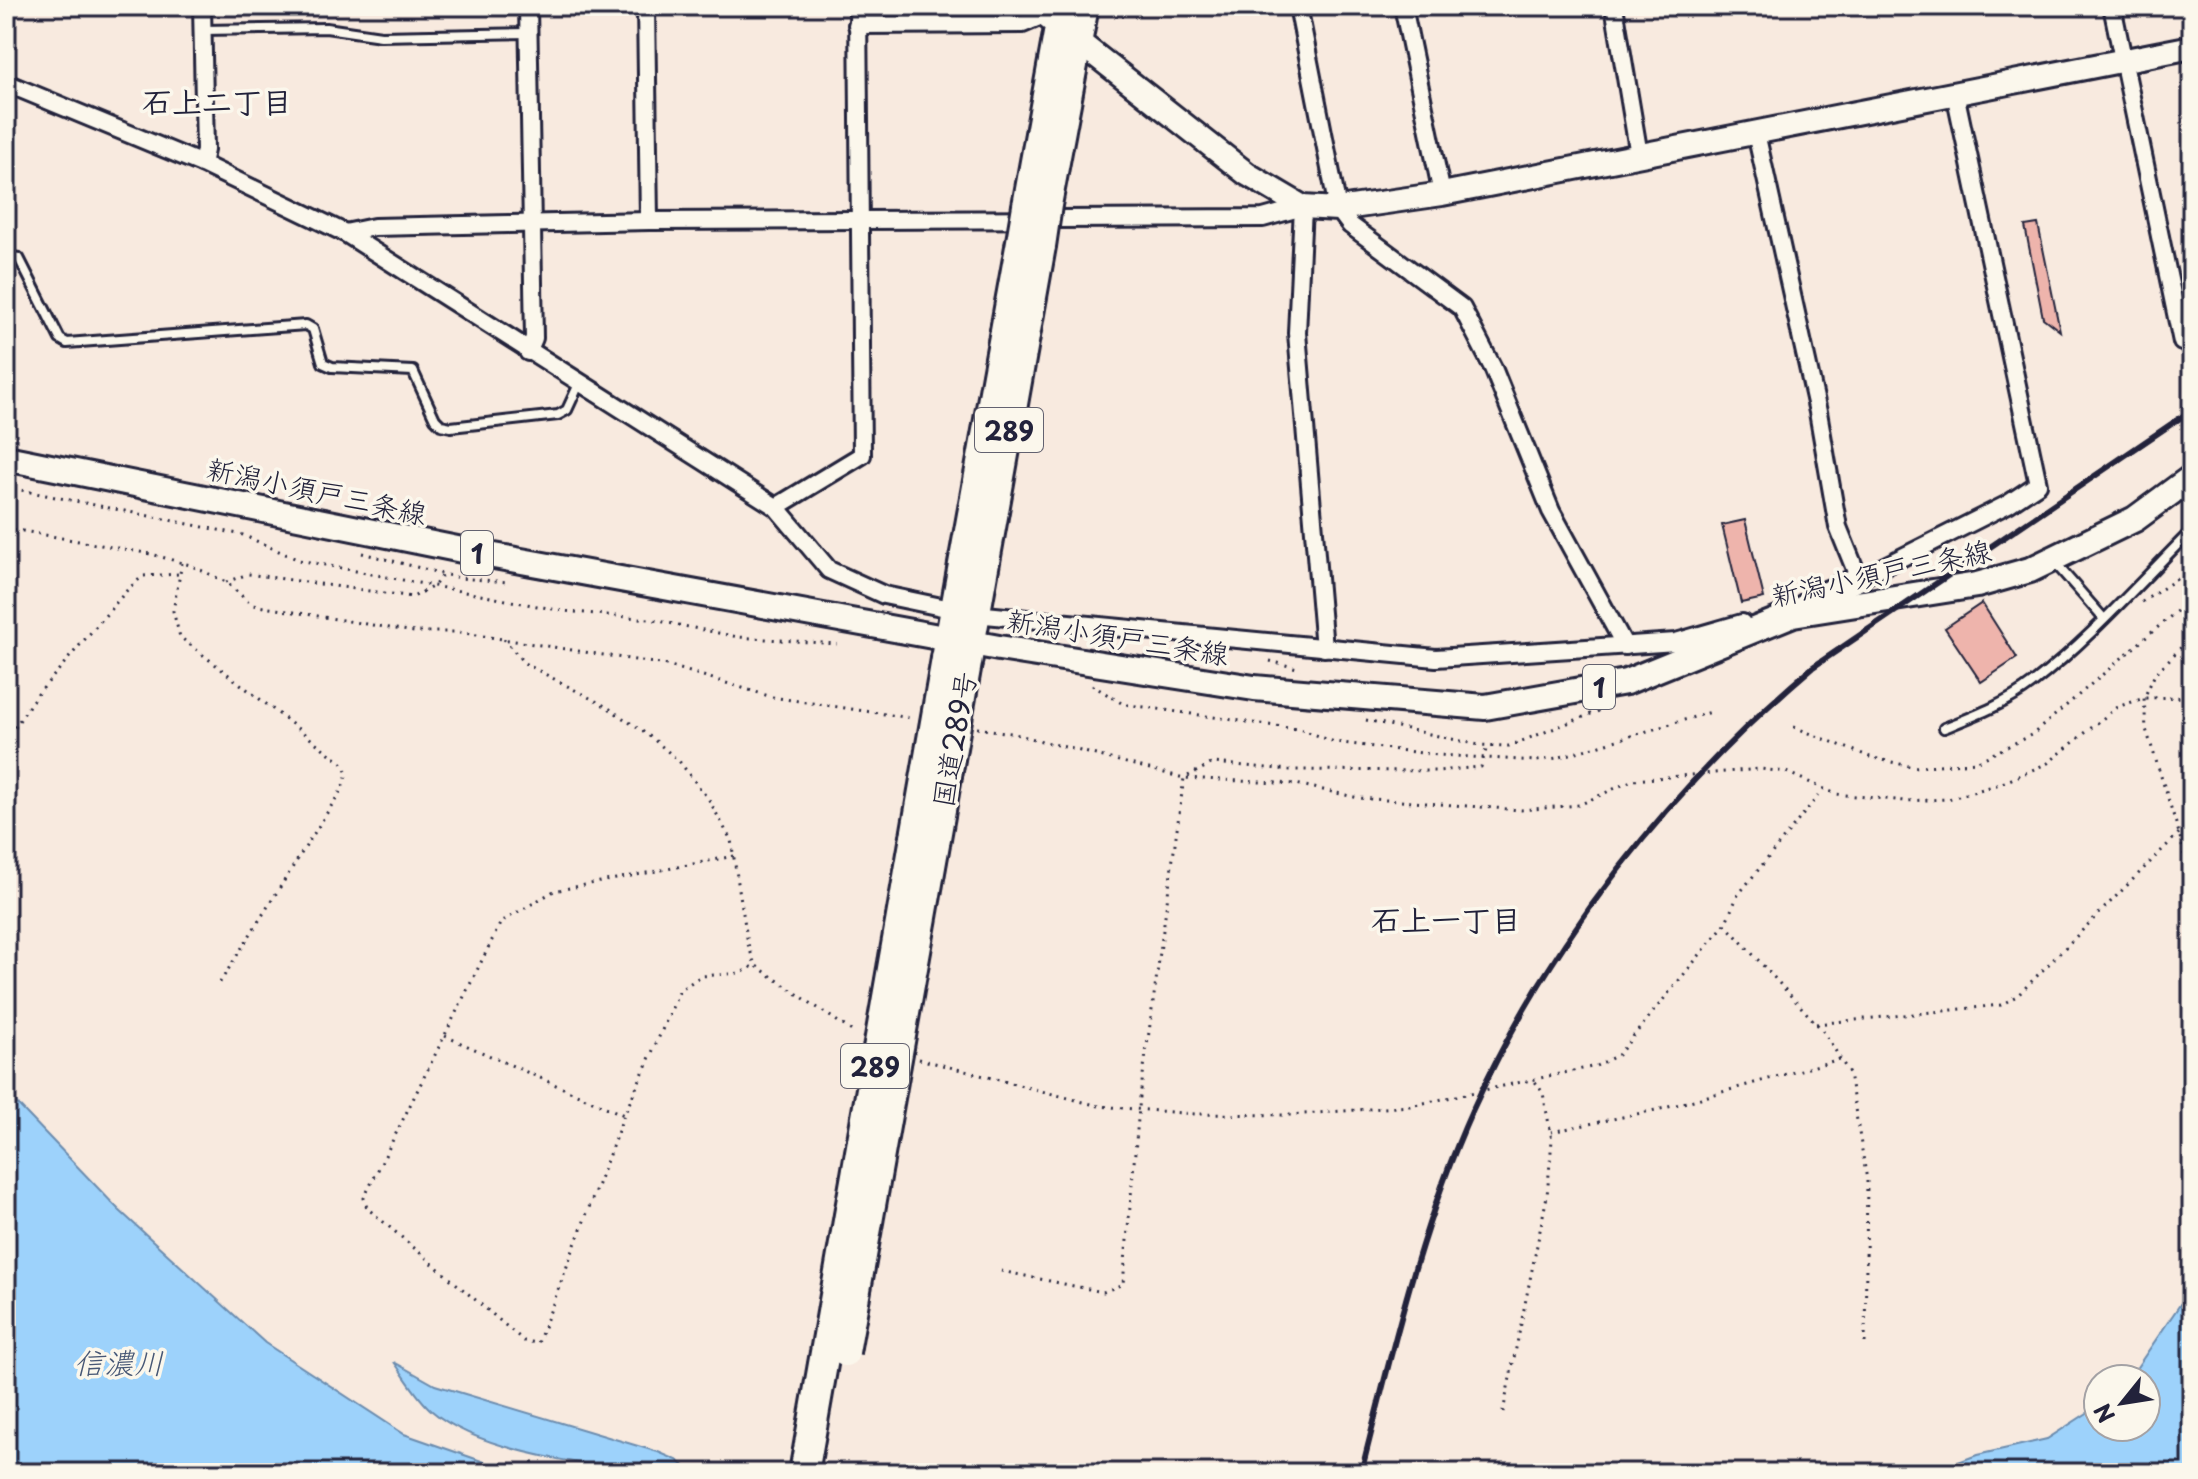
<svg xmlns="http://www.w3.org/2000/svg" width="2198" height="1479" viewBox="0 0 2198 1479" font-family="'Playpen Sans','Klee One',sans-serif">
  <style>
    .water { fill: #9dd2fb; stroke: #6c8cae; stroke-width: 2 }
    .building { fill: #eeb4ac; stroke: #22223b; stroke-width: 2 }
    .lines { fill: none; stroke-linecap: round; stroke-linejoin: round }
    .lane-casing { stroke: #22223b; stroke-width: 14 }
    .street-casing { stroke: #22223b; stroke-width: 22 }
    .secondary-casing { stroke: #22223b; stroke-width: 28 }
    .primary-casing { stroke: #22223b; stroke-width: 30 }
    .highway-casing { stroke: #22223b; stroke-width: 34 }
    .path { stroke: #22223b; stroke-width: 3; stroke-dasharray: 2 6; stroke-linecap: butt }
    .lane { stroke: #fbf7ec; stroke-width: 8 }
    .street { stroke: #fbf7ec; stroke-width: 16 }
    .secondary { stroke: #fbf7ec; stroke-width: 22 }
    .primary { stroke: #fbf7ec; stroke-width: 24 }
    .highway { stroke: #fbf7ec; stroke-width: 28 }
    .rail { stroke: #22223b; stroke-width: 6 }
    .highway-bridge-casing { stroke: #22223b; stroke-width: 34; stroke-linecap: butt }
    .highway-bridge { stroke: #fbf7ec; stroke-width: 28 }
    .labels { text-anchor: middle; dominant-baseline: central; stroke-width: 7; stroke-linejoin: round; paint-order: stroke }
    .shield { fill: #fbf7ec; stroke: #636270; stroke-width: 2 }
    .shield-label { font-size: 26px; font-weight: bold; fill: #22223b }
    .street-label { font-size: 28px; fill: #22223b; stroke: #fbf7ec }
    .neighbourhood-label { font-size: 30px; font-weight: bold; fill: #22223b; stroke: #fbf7ec }
    .water-label { font-size: 30px; font-style: italic; fill: #475775; stroke: #fbf7ec }
  </style>
  <rect width="100%" height="100%" fill="#f8eadf"/>
  <filter id="ink" filterUnits="userSpaceOnUse"><feTurbulence type="fractalNoise" baseFrequency=".0125" numOctaves="2"/><feDisplacementMap in="SourceGraphic" scale="16" xChannelSelector="R" yChannelSelector="G"/><feConvolveMatrix kernelMatrix="1 2 1 2 8 2 1 2 1" color-interpolation-filters="sRGB"/></filter>
  <g filter="url(#ink)">
    <g class="water">
      <polygon points="6,1092 119,1210 265,1343 404,1434 516,1473 6,1473"/>
      <polygon points="2192,1287 2192,1473 1929,1473 1977,1455 2047,1439 2098,1406 2098,1427 2146,1427 2146,1379 2129,1379"/>
      <path d="M394 1362 435 1385 658 1452 677 1460 693 1473C626 1473 483 1456 432 1411 417 1398 406 1378 394 1362Z"/>
    </g>
    <g class="building">
      <polygon points="2038,224 2060,331 2043,318 2025,226"/>
      <polygon points="1745,520 1764,598 1741,603 1722,525"/>
      <polygon points="1982,603 2017,658 1981,682 1945,628"/>
    </g>
    <g class="lines">
      <defs>
        <g id="lane">
          <polyline points="203,30 326,28 381,36 528,33"/>
          <polyline points="6,256 19,258 60,339 67,343 306,325 313,329 323,363 332,367 413,371 435,419 441,425 451,427 558,415 567,410 579,384"/>
          <polyline points="2055,563 2104,619"/>
          <path d="M1944 728C1974 716 2006 704 2032 684 2090 639 2140 582 2192 530"/>
        </g>
        <g id="street">
          <polyline points="202,6 205,150 202,164"/>
          <polyline points="646,6 649,221"/>
          <polyline points="1298,6 1338,209 1350,225 1462,308 1493,368 1551,511 1625,646"/>
          <polyline points="1403,6 1442,194"/>
          <polyline points="1614,6 1639,155"/>
          <polyline points="2112,6 2182,342"/>
          <polyline points="857,25 1023,24 1044,15"/>
          <polyline points="6,83 202,164 345,233 776,507 829,570 884,595 975,614 1436,658 1676,642 1742,623"/>
          <polyline points="1756,133 1818,412 1838,527 1859,579 2008,504 2038,484 1955,93"/>
          <polyline points="345,233 374,227 649,221 1263,218 1303,207 1297,333 1324,648"/>
          <polyline points="528,352 534,338 528,6"/>
          <polyline points="776,507 862,455 858,6"/>
        </g>
        <g id="secondary">
          <polyline points="1033,6 1247,174 1303,207 1338,209 1442,194 2192,47"/>
          <polyline points="1793,614 1819,596 1859,579"/>
        </g>
        <polyline id="primary" points="6,458 472,552 999,648 1254,688 1485,707 1626,682 1793,614 1977,585 2030,570 2135,519 2192,477"/>
        <g id="highway">
          <polyline points="1047,205 1084,6"/>
          <polyline points="1027,206 1063,6"/>
          <polyline points="946,659 1020,247"/>
          <polyline points="967,663 1041,246"/>
        </g>
      </defs>
      <use href="#lane" class="lane-casing"/>
      <use href="#street" class="street-casing"/>
      <use href="#secondary" class="secondary-casing"/>
      <use href="#primary" class="primary-casing"/>
      <use href="#highway" class="highway-casing"/>
      <g class="path">
        <polyline points="6,487 243,535 299,560 563,611 649,619 738,637 837,644"/>
        <polyline points="6,528 151,554 190,565 226,582 252,605 414,632 458,632 667,665 772,697 911,718"/>
        <polyline points="362,553 459,578 508,582"/>
        <polyline points="182,563 173,611 180,637 342,763 347,773 342,789 219,984"/>
        <polyline points="226,582 248,574 413,597 434,586 443,574"/>
        <polyline points="2142,602 2192,569"/>
        <polyline points="2192,636 2155,674 2144,698 2146,729 2179,833 2192,888"/>
        <polyline points="504,639 524,663 607,707 652,738 679,761 709,800 731,840 748,944 755,965 856,1034"/>
        <polyline points="1270,661 1301,669"/>
        <polyline points="1092,685 1123,704 1303,730 1334,742 1438,755 1537,761 1557,758 1711,712"/>
        <polyline points="1366,720 1479,745 1509,746 1604,709"/>
        <polyline points="1794,727 1870,757 1913,767 1976,762 2033,734 2192,598"/>
        <polyline points="977,728 1011,733 1184,778 1296,784 1359,798 1521,810 1579,805 1633,780 1760,769 1786,772 1836,794 1905,801 1948,799 2000,784 2048,763 2117,707 2144,698 2185,697 2192,691"/>
        <polyline points="6,741 32,701 128,589 143,576 180,574"/>
        <polyline points="734,856 554,891 501,922 364,1198 367,1208 524,1341 538,1343 624,1115 680,990 701,976 741,973 755,965"/>
        <polyline points="1725,924 1824,1032 1849,1073 1867,1180 1865,1344"/>
        <polyline points="1816,1024 2001,1005 2018,995 2192,820"/>
        <polyline points="445,1036 624,1115"/>
        <polyline points="919,1059 1099,1106 1195,1114 1290,1115 1410,1106 1596,1066 1618,1055 1725,924 1738,895 1818,796"/>
        <polyline points="1551,1132 1665,1108 1840,1059"/>
        <polyline points="1001,1271 1103,1292 1123,1284 1140,1097 1184,778 1213,763 1290,770 1438,771 1481,767 1487,746"/>
        <polyline points="1503,1412 1547,1196 1552,1140 1543,1093 1534,1080"/>
      </g>
      <use href="#lane" class="lane"/>
      <use href="#street" class="street"/>
      <use href="#secondary" class="secondary"/>
      <use href="#primary" class="primary"/>
      <use href="#highway" class="highway"/>
      <path class="rail" d="M1361 1473C1392 1351 1421 1224 1473 1109 1551 938 1670 788 1813 667L2192 410"/>
      <defs>
        <g id="highway-bridge">
          <polyline points="1041,246 1047,205"/>
          <polyline points="1020,247 1027,206"/>
          <polyline points="845,1352 967,663"/>
          <polyline points="804,1473 946,659"/>
        </g>
      </defs>
      <use href="#highway-bridge" class="highway-bridge-casing"/>
      <use href="#highway-bridge" class="highway-bridge"/>
    </g>
  </g>
  <g class="labels">
    <g class="shield">
      <rect x="975" y="408" width="68" height="44" rx="6"/>
      <rect x="461" y="531" width="32" height="44" rx="6"/>
      <rect x="1583" y="665" width="32" height="44" rx="6"/>
      <rect x="841" y="1044" width="68" height="44" rx="6"/>
    </g>
    <g class="shield-label">
      <text x="1009" y="430">289</text>
      <text x="477" y="553">1</text>
      <text x="1599" y="687">1</text>
      <text x="875" y="1066">289</text>
    </g>
    <g class="street-label">
      <text transform="translate(317 490) rotate(12)">新潟小須戸三条線</text>
      <text transform="translate(1881 572) rotate(-12)">新潟小須戸三条線</text>
      <text transform="translate(1118 636) rotate(9)">新潟小須戸三条線</text>
      <text transform="translate(953 739) rotate(-80)">国道289号</text>
    </g>
    <g class="neighbourhood-label">
      <text x="217" y="100">石上二丁目</text>
      <text x="1446" y="918">石上一丁目</text>
    </g>
    <g class="water-label">
      <text x="119" y="1361">信濃川</text>
    </g>
  </g>
  <rect width="2198" height="1479" fill="none" stroke="#fbf7ec" stroke-width="32"/>
  <rect x="16" y="16" width="2166" height="1447" fill="none" stroke="#22223b" stroke-width="3" filter="url(#ink)"/>
  <g transform="translate(2122 1403) rotate(240)"><circle r="38" fill="#fbf7ec" stroke="#a4a2a5" stroke-width="2"/>
  <path d="M0-6L14 30L0 20L-14 30Z" fill="#22223b"/>
  <text y="-12" font-size="22" font-weight="bold" text-anchor="middle" fill="#22223b">N</text>
  </g>
</svg>
